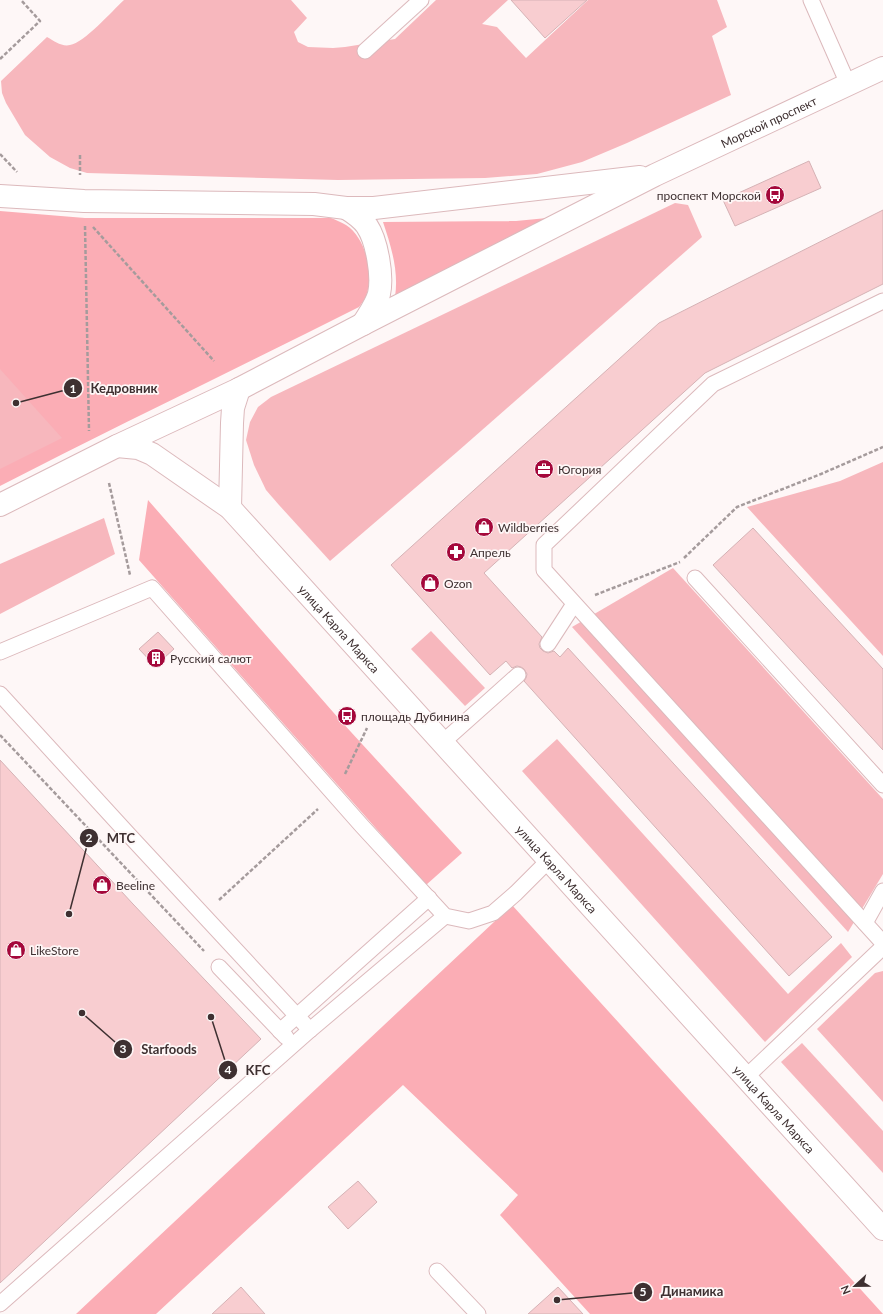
<svg xmlns="http://www.w3.org/2000/svg" width="883" height="1314" viewBox="0 0 883 1314" font-family="Lato,sans-serif">
  <style>
    .green { fill: #fbadb5 }
    .forest { fill: #f7b7bd }
    .building { fill: #f8cdd0; stroke: #d5b2b5 }
    .lines { fill: none; stroke-linecap: round; stroke-linejoin: round }
    .service-casing { stroke: #dcb9bc; stroke-width: 17 }
    .tertiary-casing { stroke: #dcb9bc; stroke-width: 24 }
    .primary-casing { stroke: #dcb9bc; stroke-width: 24 }
    .path { stroke: #a59b9c; stroke-width: 2.5; stroke-dasharray: 4 2; stroke-linecap: butt }
    .service { stroke: #fff; stroke-width: 15 }
    .tertiary { stroke: #fff; stroke-width: 22 }
    .primary { stroke: #fff; stroke-width: 22 }
    .labels { text-anchor: middle; dominant-baseline: central; stroke-width: 3.5; stroke-linejoin: round; paint-order: stroke }
    .street-label { font-size: 12px; fill: #3e3031; stroke: #fef7f7 }
    .poi-label { font-size: 12px; fill: #3e3031; stroke: #fef7f7; text-anchor: start }
    .leader { fill: none; stroke: #3e3031; stroke-width: 1.5 }
    .callout-dot { fill: #3e3031; stroke: #fef7f7; stroke-width: 1.5 }
    .mark-label { font-size: 12px; text-anchor: middle; font-weight: bold; fill: #fff }
    .callout-label { font-size: 13px; text-anchor: middle; font-weight: bold; fill: #3e3031; stroke: #fef7f7; stroke-width: 3.5; stroke-linejoin: round; paint-order: stroke }
  </style>
  <rect width="100%" height="100%" fill="#fef7f7"/>
  <g class="green">
    <path d="M0 211 85 218H331C336 220 341 222 346 225 365 237 374 272 367 293 366 298 362 303 359 307 240 367 119 425 0 486Z"/>
    <path d="M547 218 395 297C399 271 391 246 383 222L516 221Z"/>
    <polygon points="148,500 340,720 462,853 426,885 139,560"/>
    <polygon points="512,905 883,1314 590,1314 500,1215 518,1195 403,1085 156,1314 76,1314"/>
  </g>
  <g class="forest">
    <path d="M124 0H291L307 18 294 32 298 42 308 47 333 48 345 47 395 39 436 0H508L482 24 497 27 526 58 588 0H717L727 27 712 36 731 95 627 143 582 162 537 174 485 178 338 180 87 173 70 168 50 157 25 135 6 103 2 93 1 81 47 37C54 41 62 47 70 45 84 43 112 11 124 0Z"/>
    <polygon points="675,203 688,205 702,237 457,452 330,561 279,505 266,490 254,465 246,440 250,422 258,407 271,397"/>
    <polygon points="0,369 62,438 0,469"/>
    <polygon points="883,462 883,656 747,507 840,481"/>
    <polygon points="104,518 115,554 0,614 0,564"/>
    <polygon points="673,568 883,799 883,874 848,932 572,627"/>
    <polygon points="431,631 485,688 465,706 411,649"/>
    <polygon points="557,739 788,994 841,943 852,957 765,1042 522,771"/>
    <polygon points="883,971 883,1102 817,1029 875,973"/>
    <polygon points="802,1043 883,1131 883,1173 781,1062"/>
  </g>
  <g class="building">
    <polygon points="511,0 587,0 545,38"/>
    <polygon points="809,161 821,188 735,226 723,200"/>
    <polygon points="883,210 883,284 705,373 484,573 542,637 539,644 540,648 543,651 548,653 554,651 560,657 568,648 832,937 789,976 524,681 526,678 527,674 524,669 521,667 517,666 512,668 506,661 490,675 391,565 659,323"/>
    <polygon points="753,528 883,669 883,750 713,565"/>
    <polygon points="158,632 174,649 155,666 139,649"/>
    <polygon points="0,760 133,904 261,1039 0,1283"/>
    <polygon points="358,1181 377,1202 348,1229 328,1207"/>
    <polygon points="241,1287 265,1314 212,1314"/>
    <polygon points="558,1287 583,1314 528,1314"/>
  </g>
  <g class="lines">
    <defs>
      <g id="service">
        <polyline points="811,0 848,84"/>
        <polyline points="365,51 421,0"/>
        <polyline points="883,301 713,384 544,545 544,570 883,943"/>
        <polyline points="695,578 883,785"/>
        <polyline points="548,644 574,604"/>
        <polyline points="0,652 152,588 362,826 445,916 469,921 493,913 516,893 549,860"/>
        <polyline points="0,694 129,835 310,1030"/>
        <polyline points="443,742 518,675"/>
        <polyline points="865,923 883,891"/>
        <polyline points="219,967 286,1037"/>
        <polyline points="280,1031 429,898"/>
        <polyline points="746,1077 883,947"/>
        <polyline points="437,1271 478,1314"/>
        <polyline points="0,1304 310,1030 445,916"/>
      </g>
      <g id="tertiary">
        <path id="s1" d="M117 446 138 448 152 454 230 508 883 1229"/>
        <polyline points="230,508 232,423 233,408 239,389"/>
      </g>
      <g id="primary">
        <polyline points="0,196 84,201 314,204 346,208 374,208 640,177"/>
        <path d="M346 208C354 213 362 218 367 226 377 241 383 276 379 294 376 305 369 314 363 324"/>
        <path id="s2" d="M0 505 117 446 239 389 363 324 655 175 883 68"/>
      </g>
    </defs>
    <use href="#service" class="service-casing"/>
    <use href="#tertiary" class="tertiary-casing"/>
    <use href="#primary" class="primary-casing"/>
    <g class="path">
      <polyline points="0,59 40,21 21,0"/>
      <polyline points="0,154 17,172"/>
      <polyline points="80,155 80,175"/>
      <polyline points="85,226 89,431"/>
      <polyline points="93,227 214,361"/>
      <polyline points="109,483 130,575"/>
      <polyline points="684,558 737,507 821,474 883,447"/>
      <polyline points="595,595 680,562"/>
      <polyline points="0,735 204,951"/>
      <polyline points="345,774 367,728"/>
      <polyline points="219,900 318,809"/>
    </g>
    <use href="#service" class="service"/>
    <use href="#tertiary" class="tertiary"/>
    <use href="#primary" class="primary"/>
  </g>
  <defs>
    <symbol id="bus-disc" viewBox="-11 -11 22 22"><circle r="9.5" fill="#a4083b" stroke="#fef7f7"/><path d="M-5-6H5V4H4V6H2V4H-2V6H-4V4H-5ZM-3.5-4V0h7V-4ZM-3.5 1.2v1.5H-2V1.2ZM2 1.2v1.5H3.5V1.2Z" fill="#fff"/></symbol>
    <symbol id="office-disc" viewBox="-11 -11 22 22"><circle r="9.5" fill="#a4083b" stroke="#fef7f7"/><path d="M-6-3h4V-5.5h4V-3h4V5H-6ZM-1-4.5V-3h2v-1.5ZM-6 0V1H6V0Z" fill="#fff"/></symbol>
    <symbol id="shop-disc" viewBox="-11 -11 22 22"><circle r="9.5" fill="#a4083b" stroke="#fef7f7"/><path d="M-5-2.5h2.3a2.7 3.5 0 0 1 5.4 0H5L5.5 6h-11ZM-1.5-2.5h3a1.5 2.3 0 0 0-3 0Z" fill="#fff"/></symbol>
    <symbol id="pharmacy-disc" viewBox="-11 -11 22 22"><circle r="9.5" fill="#a4083b" stroke="#fef7f7"/><path d="M-2-6h4v4h4v4h-4v4h-4v-4h-4v-4h4Z" fill="#fff"/></symbol>
    <symbol id="building-disc" viewBox="-11 -11 22 22"><circle r="9.5" fill="#a4083b" stroke="#fef7f7"/><path d="M-4-6H4V6H1V3H-1V6H-4ZM-2.5-4.3h1.7v1.8h-1.7ZM.8-4.3h1.7v1.8H.8ZM-2.5-1h1.7V.8h-1.7ZM.8-1h1.7V.8H.8Z" fill="#fff"/></symbol>
  </defs>
  <g fill-rule="evenodd">
    <use href="#bus-disc" x="764" y="184" width="22" height="22"/>
    <use href="#office-disc" x="533" y="458" width="22" height="22"/>
    <use href="#shop-disc" x="473" y="516" width="22" height="22"/>
    <use href="#pharmacy-disc" x="445" y="541" width="22" height="22"/>
    <use href="#shop-disc" x="419" y="572" width="22" height="22"/>
    <use href="#building-disc" x="145" y="647" width="22" height="22"/>
    <use href="#bus-disc" x="336" y="705" width="22" height="22"/>
    <use href="#shop-disc" x="91" y="874" width="22" height="22"/>
    <use href="#shop-disc" x="5" y="939" width="22" height="22"/>
  </g>
  <g class="labels">
    <g class="street-label">
      <text stroke="none"><textPath href="#s2" startOffset="859">Морской проспект</textPath></text>
      <text stroke="none"><textPath href="#s1" startOffset="294">улица Карла Маркса</textPath></text>
      <text stroke="none"><textPath href="#s1" startOffset="618">улица Карла Маркса</textPath></text>
      <text stroke="none"><textPath href="#s1" startOffset="942">улица Карла Маркса</textPath></text>
    </g>
    <g class="poi-label">
      <text x="761" y="195" text-anchor="end">проспект Морской</text>
      <text x="558" y="469">Югория</text>
      <text x="498" y="527">Wildberries</text>
      <text x="470" y="552">Апрель</text>
      <text x="444" y="583">Ozon</text>
      <text x="170" y="658">Русский салют</text>
      <text x="361" y="716">площадь Дубинина</text>
      <text x="116" y="885">Beeline</text>
      <text x="30" y="950">LikeStore</text>
    </g>
  </g>
  <path class="leader" d="M16 403L73 388M69 914L89 838M82 1013L123 1049M211 1017L228 1070M557 1300L643 1292"/>
  <g class="callout-dot">
    <circle cx="16" cy="403" r="4"/>
    <circle cx="69" cy="914" r="4"/>
    <circle cx="82" cy="1013" r="4"/>
    <circle cx="211" cy="1017" r="4"/>
    <circle cx="557" cy="1300" r="4"/>
    <circle cx="73" cy="388" r="10"/>
    <circle cx="89" cy="838" r="10"/>
    <circle cx="123" cy="1049" r="10"/>
    <circle cx="228" cy="1070" r="10"/>
    <circle cx="643" cy="1292" r="10"/>
  </g>
  <g class="mark-label">
    <text x="73" y="393">1</text>
    <text x="89" y="842">2</text>
    <text x="123" y="1053">3</text>
    <text x="228" y="1074">4</text>
    <text x="643" y="1296">5</text>
  </g>
  <g class="callout-label">
    <text x="124" y="393">Кедровник</text>
    <text x="121" y="843">МТС</text>
    <text x="169" y="1054">Starfoods</text>
    <text x="258" y="1075">KFC</text>
    <text x="692" y="1296">Динамика</text>
  </g>
  <g transform="translate(855 1286) rotate(248)" stroke="#fef7f7" stroke-width="3" paint-order="stroke">
  <path d="M0-3L7 15L0 10L-7 15Z" fill="#3e3031"/>
  <text y="-6" font-size="11" font-weight="bold" text-anchor="middle" fill="#3e3031">N</text>
  </g>
</svg>
